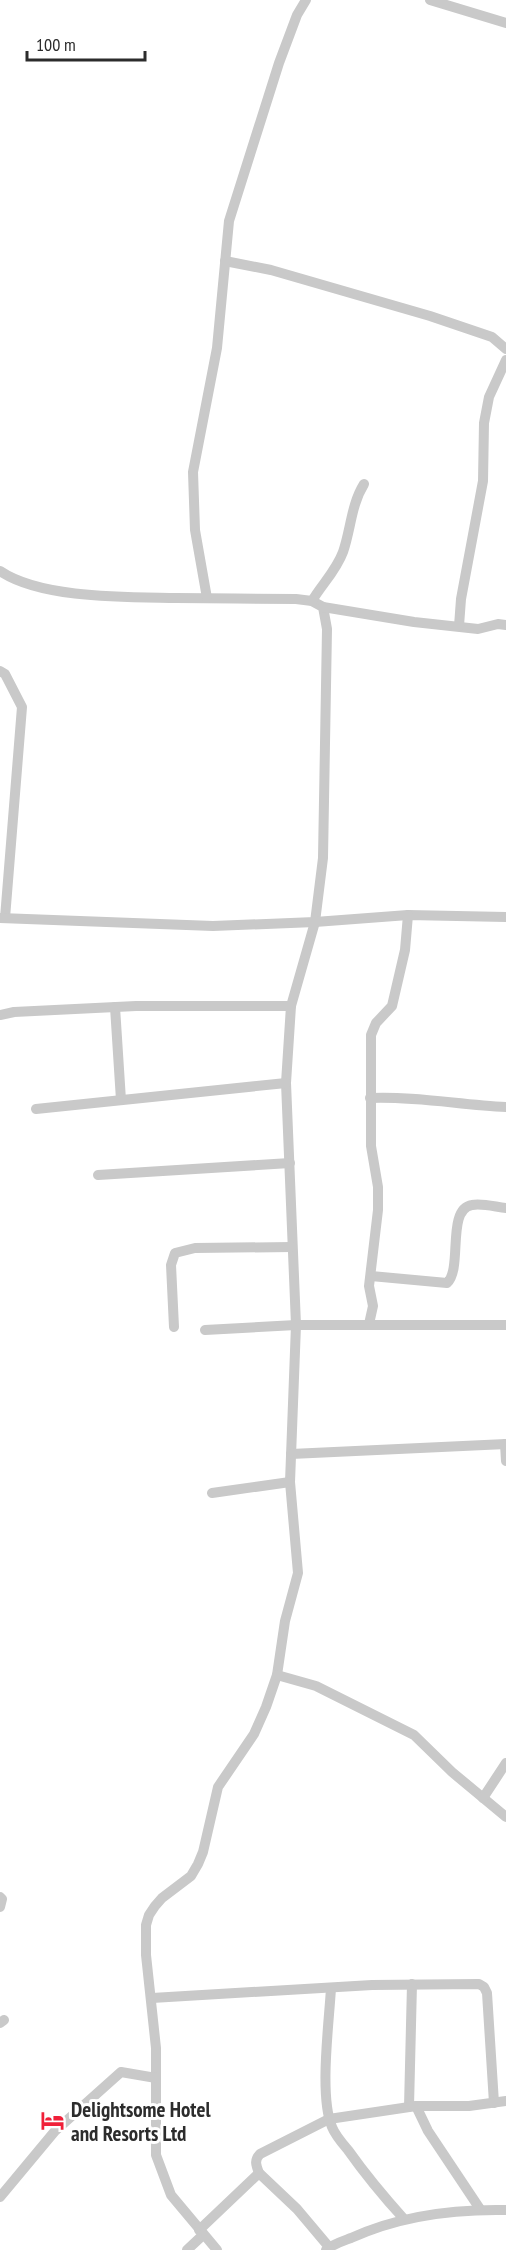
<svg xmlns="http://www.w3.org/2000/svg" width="506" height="2250" viewBox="0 0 506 2250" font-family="'PT Sans Narrow',sans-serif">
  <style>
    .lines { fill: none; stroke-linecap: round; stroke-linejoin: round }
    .minor { stroke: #c9c9c9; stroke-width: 10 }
    .labels { text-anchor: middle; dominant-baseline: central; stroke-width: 6; stroke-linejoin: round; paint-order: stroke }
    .poi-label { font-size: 21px; font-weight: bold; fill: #2c2c2c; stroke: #fff; text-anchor: start }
  </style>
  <rect width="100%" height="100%" fill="#fff"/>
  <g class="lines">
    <g class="minor">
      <polyline points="430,0 506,23"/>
      <polyline points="225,261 271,270 430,316 492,337 506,349"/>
      <path d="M0 571C41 599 127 597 176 598 216 598 256 599 296 599L312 601 323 607 327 629 323 858 315 922 291 1006 286 1083 296 1325 290 1482 298 1573 285 1621 277 1675 266 1707 254 1734 218 1787 203 1852 198 1864 191 1876 162 1898 155 1906 149 1915 146 1925V1955L156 2048V2155L171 2195 217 2250"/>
      <polyline points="207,598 195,530 193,472 217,348 229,221 279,63 297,15 306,0"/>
      <path d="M312 601C322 584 336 571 343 552 351 529 351 505 364 484"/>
      <polyline points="323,607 414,622 478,629 498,624 506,625"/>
      <polyline points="459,626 461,599 483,481 484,423 489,397 506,360"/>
      <polyline points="0,671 5,674 22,707 5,918"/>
      <polyline points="0,918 213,926 315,922 408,915 506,917"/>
      <polyline points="115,1007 121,1100"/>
      <polyline points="0,1015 14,1012 136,1006 291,1006"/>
      <path d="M370 1098C416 1096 460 1105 506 1107"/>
      <polyline points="36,1109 286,1083"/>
      <polyline points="98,1175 290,1163"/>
      <path d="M371 1276 447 1283C463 1269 446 1209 472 1205 482 1203 496 1207 506 1208"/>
      <polyline points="369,1324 373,1306 369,1286 378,1210 378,1187 371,1146 371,1035 376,1023 392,1006 405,950 408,915"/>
      <polyline points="174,1327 171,1265 175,1253 195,1248 292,1247"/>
      <polyline points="205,1330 296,1325 506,1325"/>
      <polyline points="505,1444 506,1461"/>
      <polyline points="291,1454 506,1444"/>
      <polyline points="212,1493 290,1482"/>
      <polyline points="277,1675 316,1686 414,1735 452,1772 506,1817"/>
      <polyline points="483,1798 506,1763"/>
      <polyline points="0,1897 2,1899 0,1907"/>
      <path d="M331 1988C329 2024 319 2096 332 2127 335 2135 342 2143 348 2150 365 2174 384 2197 404 2219"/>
      <polyline points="152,1998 372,1985 479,1984 484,1987 487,1993 494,2103"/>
      <polyline points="0,2023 4,2020"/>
      <polyline points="416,2106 428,2131 480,2209"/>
      <polyline points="409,2107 412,1984"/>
      <path d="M259 2173C256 2165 254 2160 260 2154L329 2119 416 2106H469L506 2101"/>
      <polyline points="0,2197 55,2131 121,2072 156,2078"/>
      <polyline points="199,2230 259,2173 297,2209 329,2247"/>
      <polyline points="187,2250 203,2235"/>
      <path d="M326 2250C333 2244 343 2241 351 2238 399 2216 453 2209 506 2210"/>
    </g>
  </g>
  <defs>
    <symbol id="hotel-bare" viewBox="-9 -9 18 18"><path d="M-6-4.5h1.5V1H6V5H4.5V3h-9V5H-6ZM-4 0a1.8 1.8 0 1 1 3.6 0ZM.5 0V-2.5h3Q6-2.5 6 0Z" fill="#f02039" stroke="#fff" stroke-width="2.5" paint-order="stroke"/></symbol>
  </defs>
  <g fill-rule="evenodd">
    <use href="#hotel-bare" x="36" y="2104" width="33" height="33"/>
  </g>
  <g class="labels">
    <g class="poi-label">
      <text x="71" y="2109">Delightsome Hotel<tspan x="71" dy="24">and Resorts Ltd</tspan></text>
    </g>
  </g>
  <path d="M27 51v9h118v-9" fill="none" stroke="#2c2c2c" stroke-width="3"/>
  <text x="36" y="51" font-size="18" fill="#2c2c2c" stroke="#ffffff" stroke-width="4.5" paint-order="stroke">100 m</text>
</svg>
